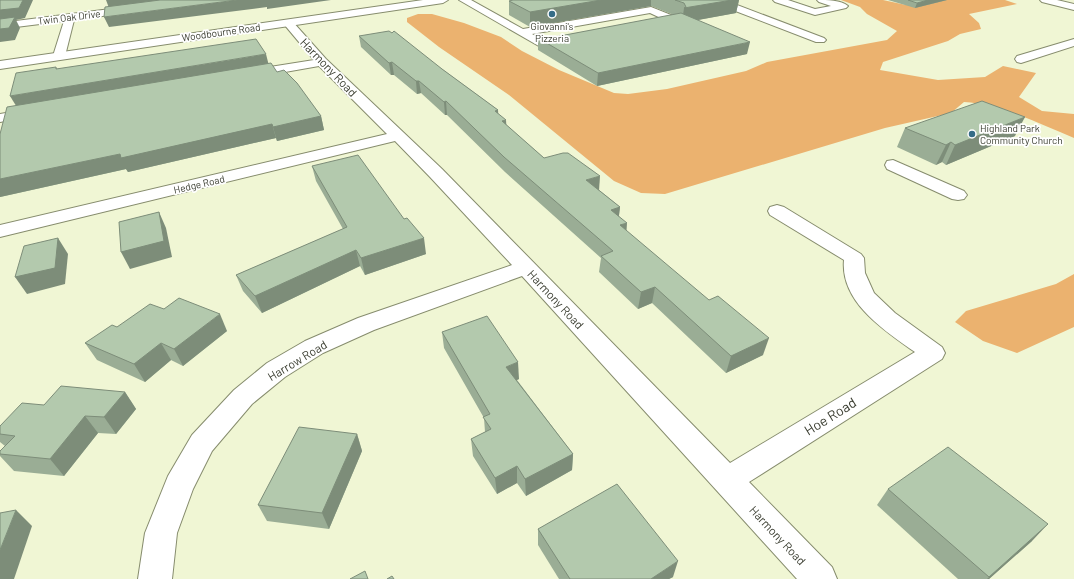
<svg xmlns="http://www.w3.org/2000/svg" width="1074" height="579" viewBox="0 0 1074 579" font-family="Barlow,sans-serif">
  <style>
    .forest { fill: #ebb26f }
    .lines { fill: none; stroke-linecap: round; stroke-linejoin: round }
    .minor-casing { stroke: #868c6d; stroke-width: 2 }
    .major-casing { stroke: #868c6d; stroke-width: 2 }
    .minor { fill: #fff; fill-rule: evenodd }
    .major { fill: #fff; fill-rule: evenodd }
    .wall { fill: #9aad95 }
    .shaded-wall { fill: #7d8d79 }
    .building { fill: #b3c9ad; stroke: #7d8d79 }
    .poi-dot { fill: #356c87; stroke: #fff; stroke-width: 1.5 }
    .labels { text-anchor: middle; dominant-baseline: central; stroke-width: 3.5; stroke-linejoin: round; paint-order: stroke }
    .far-street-label { font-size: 10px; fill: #3a3d30; stroke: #fff }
    .far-poi-label { font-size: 10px; fill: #3a3d30; stroke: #fff }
    .street-label { font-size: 12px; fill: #3a3d30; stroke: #fff }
    .near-street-label { font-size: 14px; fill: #3a3d30; stroke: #fff }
  </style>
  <rect width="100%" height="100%" fill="#f0f6d4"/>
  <g class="forest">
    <path d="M841 0H883L906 5 933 0H1005L1017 4 969 14 979 23 981 29 960 34 948 41 883 62 880 70 938 80 985 77 1003 66 1036 73 1019 97 1042 111 1074 114V138C1040 124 1001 104 964 102L951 113 885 128 665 194 641 193 614 181 509 95 439 47 407 22V18L418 14H432L464 23 501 37 522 51 559 70 614 93 628 94 667 89 746 71 767 62 887 40 897 31 867 14 860 7Z"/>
    <polygon points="1074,274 1074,327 1017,353 983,341 955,322 966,311 1056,284"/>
  </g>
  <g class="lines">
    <defs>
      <g id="minor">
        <polygon points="459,0 471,0 523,29 651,7 681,19 682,21 681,23 659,27 654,24 655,22 665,20 650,13 532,34 546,42 567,38 571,39 573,41 571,43 544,49"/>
        <polygon points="710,0 724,0 824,38 826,40 824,42 816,42 712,2"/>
        <path d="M773 0H788L815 9 831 6 819 2 817 0C827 0 841 0 848 6L846 8 815 15 775 2Z"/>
        <polygon points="134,6 138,7 139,9 138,11 74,20 65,56 63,59 55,59 53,56 64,21 0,29 0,23"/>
        <path d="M288 20 292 21 326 59 442 169 730 463 915 352C885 331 840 302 844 260L770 215 768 211 770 207 777 205 784 207 861 254 864 258 865 273 874 293 895 313 942 347 945 353 942 359 749 482 832 567 837 579H797L522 276 374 330 323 353 285 377 252 404 212 451 193 489 177 533 172 579H138L145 533 168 476 192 435 234 390 267 363 305 341 358 318 512 265 430 177 395 141 0 237V225L387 134 319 66 245 79 240 78 239 75 240 72 245 71 314 60 283 23Z"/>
        <polygon points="1074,39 1074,46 1021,63 1017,62 1015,59 1017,56"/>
        <polygon points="34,108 39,109 41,112 39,115 0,122 0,114"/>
        <polygon points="893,160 964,191 967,195 964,199 958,200 952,199 887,169 885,165 887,161"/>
      </g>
      <g id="major">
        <polygon points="423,0 448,0 443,3 0,69 0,61"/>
        <polygon points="1040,0 1057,0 1074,4 1074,10 1042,2"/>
      </g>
    </defs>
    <use href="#minor" class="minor-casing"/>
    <use href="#major" class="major-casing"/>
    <use href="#minor" class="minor"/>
    <use href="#major" class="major"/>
  </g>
  <g class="wall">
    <polygon points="513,0 739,0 736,13 697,20 747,54 597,86 538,50 538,38 544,39 674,15 651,6 530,27 509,15 509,1"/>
    <polygon points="888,0 947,0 915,8"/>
    <polygon points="359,36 442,69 498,110 498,114 506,125 544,158 599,190 620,207 619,216 626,231 763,355 726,373 652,303 638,309 599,272 601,258 505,172 447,115 445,115 421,93 417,94 394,75 391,75 361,47"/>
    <polygon points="268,64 321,116 324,130 277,141 276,138 128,172 126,169 0,197 0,134 16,106 56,67 57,69"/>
    <polygon points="905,128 1015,136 946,165 942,162 936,165 897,147"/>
    <polygon points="312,166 426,254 365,275 360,266 262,313 243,291 236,275 343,229 316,181"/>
    <polygon points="164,309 227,331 183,366 171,360 145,382 97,360 85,343 117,327"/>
    <polygon points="442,332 519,379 517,380 573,454 572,470 526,496 517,483 497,494 473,456 471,439 485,432 484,418 444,348"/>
    <polygon points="125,392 136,409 116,434 98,433 64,476 14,471 0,456 0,451 5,446 0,442 0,426"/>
    <polygon points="357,434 362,451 329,529 267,521 258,505"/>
    <polygon points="888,489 1032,541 989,579 958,579 877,505"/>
    <polygon points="538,529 673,577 669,579 559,579 538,545"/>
  </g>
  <g class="shaded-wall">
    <polygon points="23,0 33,0 25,18 16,20 20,28 15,40 0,42 0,10"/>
    <polygon points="106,0 174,0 109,8"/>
    <polygon points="237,0 331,0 267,9 267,7 109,27 104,17"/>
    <polygon points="601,0 651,0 651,6 530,27 530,12"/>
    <polygon points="732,0 739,0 736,13 682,23 684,8"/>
    <polygon points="928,0 947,0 915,8 917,3"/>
    <polygon points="750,42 747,54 597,86 598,73"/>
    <polygon points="266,54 269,66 18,109 10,96"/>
    <polygon points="392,62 394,75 391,75 389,63"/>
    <polygon points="416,81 419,81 421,93 417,94"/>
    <polygon points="446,101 447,115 445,115 444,102"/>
    <polygon points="498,110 499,124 495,111"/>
    <polygon points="321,116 324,130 277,141 273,127"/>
    <polygon points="1025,117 1015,136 946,165 955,145"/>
    <polygon points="506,120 507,134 502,121"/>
    <polygon points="272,124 276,138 128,172 126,169 0,197 0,179 120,154"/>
    <polygon points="951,142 942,162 936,165 946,145"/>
    <polygon points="600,176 599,191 586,180"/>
    <polygon points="620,207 618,222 611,210"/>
    <polygon points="159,212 166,228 172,257 130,269 121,252"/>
    <polygon points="627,223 626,239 620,225"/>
    <polygon points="58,238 68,254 65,284 27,294 15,277"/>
    <polygon points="424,238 426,254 365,275 361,258"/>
    <polygon points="356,250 360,266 262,313 255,296"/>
    <polygon points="655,287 652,303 638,309 641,292"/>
    <polygon points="220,314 227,331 183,366 174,349"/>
    <polygon points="769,338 763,355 726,373 731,356"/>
    <polygon points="161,343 171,360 145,382 134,364"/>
    <polygon points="518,362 519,379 507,384 506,367"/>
    <polygon points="125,392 136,409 116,434 104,417"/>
    <polygon points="85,416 98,433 64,476 50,459"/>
    <polygon points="357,434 362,451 329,529 322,513"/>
    <polygon points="573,454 572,470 526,496 525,479"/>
    <polygon points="517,466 517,483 497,494 495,478"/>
    <polygon points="16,510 32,526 14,579 0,579 0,550"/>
    <polygon points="1048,524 1032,541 989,579 987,579"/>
    <polygon points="678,561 673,577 669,579 651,579"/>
  </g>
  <g class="building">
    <polygon points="0,0 23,0 19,8 0,10"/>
    <polygon points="160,0 237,0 104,17 105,7"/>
    <polygon points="513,0 601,0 530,12 509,1"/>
    <polygon points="675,0 732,0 684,8 686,7 684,3"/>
    <polygon points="908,0 928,0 917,3"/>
    <polygon points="681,13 750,42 598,73 538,38 544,39"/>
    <polygon points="15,17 9,28 0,29 0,19"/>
    <polygon points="389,31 392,33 394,31 442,69 498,110 495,111 506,120 502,121 544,158 563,153 568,153 600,176 586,180 620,207 611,210 627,223 620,225 709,300 718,296 769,338 731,356 655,287 641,292 601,256 613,251 504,157 446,101 444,102 419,81 416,81 392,62 389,63 359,36"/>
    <polygon points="256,39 266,54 10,96 16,73 56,67 56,69"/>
    <polygon points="271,63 277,72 284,70 297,83 321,116 273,127 272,124 121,158 120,154 0,179 0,134 7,107"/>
    <polygon points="982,101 1025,117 955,145 951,142 946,145 905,128"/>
    <polygon points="358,155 404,219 407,218 424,238 361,258 356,250 255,296 236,275 347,227 312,166"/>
    <polygon points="159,212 164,241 121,252 119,222"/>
    <polygon points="58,238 55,268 15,277 24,246"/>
    <polygon points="179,298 220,314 174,349 161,343 134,364 85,343 112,325 117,327 150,304 164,309"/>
    <polygon points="487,316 518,362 506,367 573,454 525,479 517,466 495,478 471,439 491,429 483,417 490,414 442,332"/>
    <polygon points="61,386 125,392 104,417 85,416 50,459 0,454 0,451 15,436 0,434 0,426 22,403 44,405"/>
    <polygon points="299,427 357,434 322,513 258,505"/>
    <polygon points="948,447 1048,524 989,577 888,489"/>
    <polygon points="617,484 678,561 651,579 570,579 538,529"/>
    <polygon points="16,510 0,550 0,513"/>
    <polygon points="365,571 368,579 350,579"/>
    <polygon points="392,576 394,579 387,579"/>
  </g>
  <g class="poi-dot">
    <circle cx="552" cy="14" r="4"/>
    <circle cx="972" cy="134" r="4"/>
  </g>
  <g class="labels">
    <g class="far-street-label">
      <text transform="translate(69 17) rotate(-7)">Twin Oak Drive</text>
      <text transform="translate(221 32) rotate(-8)">Woodbourne Road</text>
      <text transform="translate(199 184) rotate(-13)">Hedge Road</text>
    </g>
    <g class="far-poi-label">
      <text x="552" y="26">Giovanni's<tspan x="552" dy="12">Pizzeria</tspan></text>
      <text x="980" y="128" text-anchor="start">Highland Park<tspan x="980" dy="12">Community Church</tspan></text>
    </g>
    <g class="street-label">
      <text transform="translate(329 67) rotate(46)">Harmony Road</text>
      <text transform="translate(556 299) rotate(47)">Harmony Road</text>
      <text transform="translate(297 360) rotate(-31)">Harrow Road</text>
      <text transform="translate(778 535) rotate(47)">Harmony Road</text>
    </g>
    <g class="near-street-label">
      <text transform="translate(830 416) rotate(-32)">Hoe Road</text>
    </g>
  </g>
</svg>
